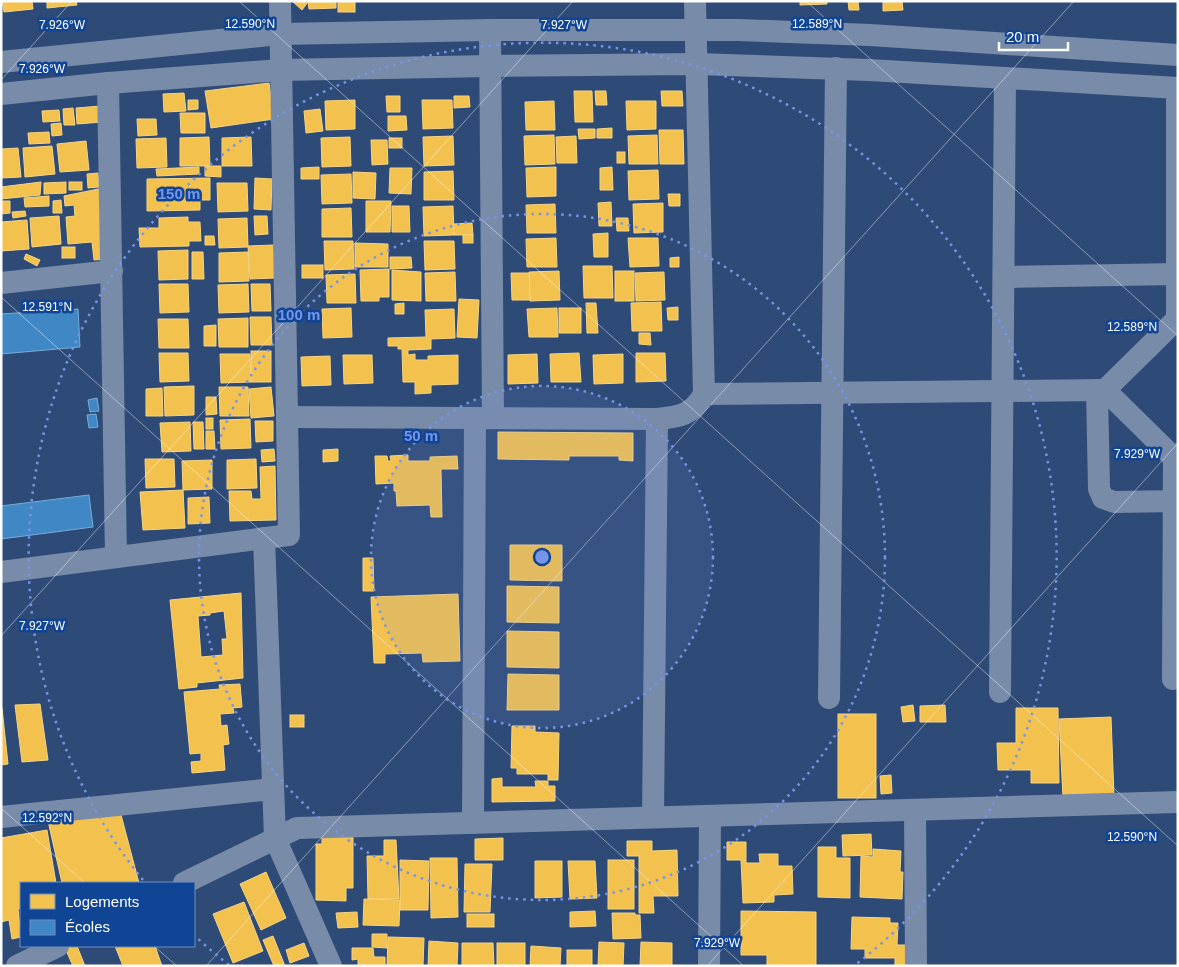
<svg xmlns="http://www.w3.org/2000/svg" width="1179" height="967" viewBox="0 0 1179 967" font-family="Helvetica,sans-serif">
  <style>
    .homes { fill: #f2c14e; stroke: #f6d483; fill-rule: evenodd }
    .schools { fill: #3f88c5; stroke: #79acd6 }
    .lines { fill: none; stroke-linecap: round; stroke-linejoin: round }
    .minor { stroke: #788ba9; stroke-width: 22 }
    .ticks { fill: none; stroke: #fff; stroke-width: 1; stroke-opacity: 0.45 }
    .ring { fill: none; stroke: #7795e8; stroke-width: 2.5; stroke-dasharray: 2.5 5 }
    .ticks-label { font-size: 12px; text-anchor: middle; fill: #fff; stroke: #104495; stroke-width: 5; stroke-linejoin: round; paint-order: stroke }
    .centre { fill: #7795e8; stroke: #104495; stroke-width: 2.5 }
    .ring-label { font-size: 15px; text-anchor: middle; font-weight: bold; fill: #7795e8; stroke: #104495; stroke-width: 5; stroke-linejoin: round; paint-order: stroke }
  </style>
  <rect width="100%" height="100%" fill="#2e4a77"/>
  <g class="homes">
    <polygon points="2,1 32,1 33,9 4,12"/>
    <polygon points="47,1 76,1 77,5 47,8"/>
    <polygon points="292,1 306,1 308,2 302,10"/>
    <rect x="338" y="1" width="17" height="11"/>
    <polygon points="800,1 827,1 827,4 800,5"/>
    <polygon points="848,1 858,1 859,10 849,10"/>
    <polygon points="883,1 902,1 903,10 883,11"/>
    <polygon points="308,2 336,2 336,8 309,9"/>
    <polygon points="269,83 274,119 211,128 205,91"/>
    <polygon points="574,91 592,91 593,122 575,122"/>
    <polygon points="595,91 606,91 607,105 596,105"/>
    <polygon points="661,91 682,91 683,106 662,106"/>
    <polygon points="184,93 186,111 164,112 163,94"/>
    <polygon points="386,96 400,96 400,112 387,112"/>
    <polygon points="454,96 469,96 470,107 454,108"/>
    <polygon points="188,100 198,100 198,109 188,110"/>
    <polygon points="355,100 355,129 326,130 325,101"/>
    <polygon points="422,100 452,100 453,128 423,129"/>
    <polygon points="554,101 555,130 526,130 525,102"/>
    <polygon points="626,101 656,101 656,129 627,130"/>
    <polygon points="101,106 103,122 77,124 76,108"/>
    <polygon points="73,108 75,125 64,125 63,109"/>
    <polygon points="320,109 323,131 306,133 304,111"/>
    <polygon points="59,110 60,121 43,122 42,111"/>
    <polygon points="180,113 205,113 205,133 181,133"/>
    <polygon points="388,116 406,116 407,130 388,131"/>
    <polygon points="137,119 156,119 157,135 138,136"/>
    <polygon points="61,123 62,135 52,136 51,124"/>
    <polygon points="612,128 612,138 597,138 597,129"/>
    <polygon points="578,129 595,129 595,138 579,139"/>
    <polygon points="659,130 683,130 684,164 660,164"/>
    <polygon points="49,132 50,143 29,144 28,133"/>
    <polygon points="554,135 555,164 525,165 524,136"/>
    <polygon points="657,135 658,164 629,164 628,136"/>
    <polygon points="453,136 454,165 424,166 423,137"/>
    <polygon points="576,136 577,163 557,163 556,137"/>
    <polygon points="209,137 210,166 180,166 180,138"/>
    <polygon points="251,137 252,166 222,166 222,138"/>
    <polygon points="350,137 351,166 322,167 321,138"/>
    <polygon points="166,138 167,167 137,168 136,139"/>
    <rect x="389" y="138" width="13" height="10"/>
    <polygon points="371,140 387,140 388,164 372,165"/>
    <polygon points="86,141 89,170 60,172 57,144"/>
    <polygon points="52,146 55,174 25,177 23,148"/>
    <polygon points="18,148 21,177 1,178 1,149"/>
    <rect x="617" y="152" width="8" height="11"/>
    <polygon points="205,166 221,166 221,177 205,176"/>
    <polygon points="199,167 199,174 157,176 156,169"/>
    <polygon points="319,167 319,179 301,179 301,168"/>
    <polygon points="556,167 556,196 527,197 526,168"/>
    <polygon points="612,167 613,190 600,190 600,168"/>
    <polygon points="390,168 412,168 411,194 389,193"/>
    <polygon points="658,170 659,199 629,200 628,171"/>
    <polygon points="453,171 454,200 424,200 424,172"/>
    <polygon points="353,172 376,173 375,199 353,198"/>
    <polygon points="98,173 99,187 88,188 87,174"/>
    <polygon points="351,174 352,203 322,204 321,175"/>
    <polygon points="210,178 210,200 200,200 200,210 147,211 147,179"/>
    <polygon points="255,178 272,179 271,210 254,209"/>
    <polygon points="41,182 40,195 1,199 1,187"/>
    <polygon points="66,182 66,193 44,194 44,183"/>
    <rect x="69" y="182" width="13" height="8"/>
    <polygon points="217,183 247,183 248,211 218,212"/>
    <polygon points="108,187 107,259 94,260 92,242 68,244 66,217 75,216 74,205 65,206 64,196"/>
    <polygon points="668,194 680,194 680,206 669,206"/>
    <polygon points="49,196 49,206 25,207 24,198"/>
    <polygon points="61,200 62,213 53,213 53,201"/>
    <polygon points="1,201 10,201 10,213 1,214"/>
    <polygon points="366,201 391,201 390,232 366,232"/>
    <polygon points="611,202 612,226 599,226 598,203"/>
    <polygon points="663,203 663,232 634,233 633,204"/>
    <polygon points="555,204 556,233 527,233 526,205"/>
    <polygon points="392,206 409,206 410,232 392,232"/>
    <polygon points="453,206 454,235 424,236 423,207"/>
    <polygon points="351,208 352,237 322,237 322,209"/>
    <polygon points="25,211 26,216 13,218 12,212"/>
    <polygon points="59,216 61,244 32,247 30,218"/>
    <polygon points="254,216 267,216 268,234 255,235"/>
    <polygon points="188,217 188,222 200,222 201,241 189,241 189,246 140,247 139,228 159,228 159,218"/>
    <polygon points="247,218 248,247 219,248 218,219"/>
    <polygon points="616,218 628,218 629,231 617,231"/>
    <polygon points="27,220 29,249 1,251 1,222"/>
    <polygon points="472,223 473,235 454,235 453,224"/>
    <polygon points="608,233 608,257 594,257 593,234"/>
    <rect x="463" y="235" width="10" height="8"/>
    <polygon points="205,236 214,236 215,245 205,245"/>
    <polygon points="556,238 557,267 527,267 526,239"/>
    <polygon points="628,238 658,238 659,266 630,267"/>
    <polygon points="324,241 353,241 354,269 325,270"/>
    <polygon points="424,241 454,241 455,269 425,270"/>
    <polygon points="355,243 388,244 388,267 355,267"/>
    <polygon points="273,245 275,278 250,279 248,246"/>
    <rect x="62" y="247" width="13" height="11"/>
    <polygon points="188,250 188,279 159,280 158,251"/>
    <polygon points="192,252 203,252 204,279 192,279"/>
    <polygon points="248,252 249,281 219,282 219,253"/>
    <polygon points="26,254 40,260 37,266 24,259"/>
    <polygon points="390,257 411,257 412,268 390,269"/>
    <polygon points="679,257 679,267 670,267 670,258"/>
    <rect x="302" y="265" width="21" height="13"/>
    <polygon points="583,266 612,266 613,298 584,298"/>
    <polygon points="389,269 389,297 379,297 379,301 361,301 360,270"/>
    <polygon points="392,270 421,272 421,301 392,300"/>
    <polygon points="559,271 560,300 530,301 529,272"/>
    <rect x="615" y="271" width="19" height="30"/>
    <polygon points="455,272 456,301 426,301 425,273"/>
    <polygon points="664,272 665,300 636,301 635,273"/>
    <polygon points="511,273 529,273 530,300 512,300"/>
    <polygon points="355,274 356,303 327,303 326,275"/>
    <polygon points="159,284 188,284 189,312 160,313"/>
    <polygon points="248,284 249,312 219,313 218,285"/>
    <polygon points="251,284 270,284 271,311 252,311"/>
    <polygon points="459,299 479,300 477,338 457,337"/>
    <polygon points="661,302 662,331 632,331 631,303"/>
    <polygon points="404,303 404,314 395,314 395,304"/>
    <polygon points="586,303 596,303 598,333 587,333"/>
    <polygon points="678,307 678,320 668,320 667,308"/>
    <polygon points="351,308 352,337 323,338 322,309"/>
    <polygon points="557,308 558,337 529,337 527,309"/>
    <rect x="559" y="308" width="22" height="25"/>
    <polygon points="454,309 455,338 431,339 431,349 408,350 408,355 415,354 415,360 428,360 428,356 458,355 458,384 431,385 431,393 415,394 415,382 403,382 402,349 398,349 398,346 388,346 388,338 426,337 425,310"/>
    <polygon points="250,317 271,317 272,345 251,345"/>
    <polygon points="248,318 248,347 219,347 218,319"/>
    <polygon points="158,319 188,319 189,348 159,348"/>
    <polygon points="216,325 216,346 204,346 204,326"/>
    <polygon points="639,333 650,333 651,345 639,344"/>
    <rect x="251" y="351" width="20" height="31"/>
    <polygon points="159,353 188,353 189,381 160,382"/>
    <polygon points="579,353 581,382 551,382 550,354"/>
    <polygon points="636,353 665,353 666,381 636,382"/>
    <polygon points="220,354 250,354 251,382 221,383"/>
    <polygon points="537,354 538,383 508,384 508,355"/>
    <polygon points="623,354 623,383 594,384 593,355"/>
    <polygon points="343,355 372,355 373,383 344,384"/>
    <polygon points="330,356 331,385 302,386 301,357"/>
    <polygon points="194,386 194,415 165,416 164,387"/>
    <polygon points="219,387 248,387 249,416 220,416"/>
    <polygon points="271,387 274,416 251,418 249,389"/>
    <polygon points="162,388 163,416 146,416 146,389"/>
    <polygon points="206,397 216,397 217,414 206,415"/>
    <rect x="206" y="418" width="7" height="11"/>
    <polygon points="250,419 251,448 221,449 220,420"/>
    <polygon points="255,421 273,421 273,441 256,442"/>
    <polygon points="190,422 191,451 162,452 160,423"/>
    <polygon points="193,422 203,422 204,449 194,449"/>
    <polygon points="206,431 214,431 215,449 206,449"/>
    <polygon points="498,432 633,433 633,461 619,460 619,456 569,456 569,460 498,459"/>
    <polygon points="274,449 275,461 262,462 261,450"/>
    <polygon points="338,449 338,461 323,462 323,450"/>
    <polygon points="408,455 408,461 430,461 430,457 457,456 458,469 441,469 442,517 431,517 430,505 397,506 396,491 394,491 394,483 376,484 375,456 387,456 388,461 391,461 390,456"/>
    <polygon points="145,459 174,459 175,487 146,488"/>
    <polygon points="256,459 257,488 227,489 227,460"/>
    <polygon points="212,460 212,489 183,490 182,461"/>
    <polygon points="275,466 276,520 230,521 229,491 251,491 252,499 261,499 260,467"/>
    <polygon points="183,490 185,528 143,530 140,492"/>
    <polygon points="209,497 210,523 188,524 188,498"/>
    <polygon points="510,545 562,545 562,581 510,580"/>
    <polygon points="363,558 373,558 374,591 363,591"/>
    <polygon points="507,586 559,587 559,623 507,622"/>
    <path d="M241 593 243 678 197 683V687L179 689 170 600ZM224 611 227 639H222L223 655 201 657 198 616 210 615V613Z"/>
    <polygon points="458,594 460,661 423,662 422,653 385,654 385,663 374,663 371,597"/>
    <polygon points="507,631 559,632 559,668 507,667"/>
    <polygon points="508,674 559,675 559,710 507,710"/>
    <polygon points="240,684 242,707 233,708 234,713 220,714 221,726 227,725 229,744 223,745 225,770 192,773 191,762 201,761 201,753 190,754 184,692 220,689 219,685"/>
    <polygon points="40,704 48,760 22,762 15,705"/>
    <polygon points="913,705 915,721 903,722 901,707"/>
    <polygon points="945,705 946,722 920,722 920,706"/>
    <polygon points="2,708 8,764 1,765 1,709"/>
    <polygon points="1016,708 1058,708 1059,783 1031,783 1031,770 998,770 997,743 1016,743"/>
    <rect x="838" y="714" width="38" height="84"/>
    <rect x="290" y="715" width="14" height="12"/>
    <polygon points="1111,717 1114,796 1063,798 1059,719"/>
    <polygon points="512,726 535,726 535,732 559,733 558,780 548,780 548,774 517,774 517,768 511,768"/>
    <polygon points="891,775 892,793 881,794 880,776"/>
    <polygon points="502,778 502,787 536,787 535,781 548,781 548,786 555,786 555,801 492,802 492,779"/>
    <polygon points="120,811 139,883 62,883 48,821"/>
    <polygon points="47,830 56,883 21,883 21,908 18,909 21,937 12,939 9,920 1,922 1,838"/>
    <polygon points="871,834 872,855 843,856 842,835"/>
    <polygon points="353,836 353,888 346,888 346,901 316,900 316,844 322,844 322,837"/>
    <polygon points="503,838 503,860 475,860 475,839"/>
    <polygon points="384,840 396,840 399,899 368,899 367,856 384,856"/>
    <polygon points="627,841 652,841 652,851 677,850 678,896 653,896 654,913 639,913 639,856 627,856"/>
    <polygon points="727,842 746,842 746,863 760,863 759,854 778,854 778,866 792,866 793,894 774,895 774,902 743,903 741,860 727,860"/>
    <polygon points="818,847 836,847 836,858 850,858 850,898 818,897"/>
    <polygon points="873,849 901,851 900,872 903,872 902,899 860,897 861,856 873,857"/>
    <polygon points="430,858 457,858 458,917 431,918"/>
    <polygon points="400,860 429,861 428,910 400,910"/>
    <rect x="608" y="860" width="26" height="49"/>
    <polygon points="535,861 562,861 562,897 535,898"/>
    <polygon points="568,861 595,861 597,898 570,899"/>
    <polygon points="465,864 492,864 490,912 464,912"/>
    <polygon points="266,872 286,918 261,930 240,884"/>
    <polygon points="364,899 400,900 399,926 363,925"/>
    <polygon points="244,902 263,951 233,963 213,914"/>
    <polygon points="595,911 596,926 570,927 570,912"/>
    <polygon points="741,911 816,912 816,966 767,966 767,955 741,955"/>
    <polygon points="357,912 358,927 338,928 336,913"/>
    <polygon points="612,913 635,913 635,915 640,915 641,938 613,939"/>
    <rect x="467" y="914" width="27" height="13"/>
    <polygon points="852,917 890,918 890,923 898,923 897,945 907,945 907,966 895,966 895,958 865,958 865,949 851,949"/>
    <polygon points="372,934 387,934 387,948 372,947"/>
    <polygon points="273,936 285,966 274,966 263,940"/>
    <polygon points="388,937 424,938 423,966 387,966"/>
    <polygon points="429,941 458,943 457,966 428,966"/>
    <polygon points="599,942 624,943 623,966 598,966"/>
    <polygon points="641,942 672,943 672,966 640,966"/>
    <polygon points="304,943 309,956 290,963 286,950"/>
    <polygon points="462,943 493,943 494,966 462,966"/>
    <rect x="497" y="943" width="28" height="23"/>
    <polygon points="71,946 77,946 85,966 73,966 65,948"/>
    <polygon points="115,946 155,946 162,966 123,966"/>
    <polygon points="531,946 561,948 560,966 530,966"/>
    <polygon points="352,948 373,948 374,957 385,957 385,966 358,966 358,959 352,960"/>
    <rect x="567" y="950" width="25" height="16"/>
  </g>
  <g class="schools">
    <polygon points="78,309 80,347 1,354 1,314"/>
    <polygon points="97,398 99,411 90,412 88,400"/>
    <polygon points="96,414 98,427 89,428 87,415"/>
    <polygon points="89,495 93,527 1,539 1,506"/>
  </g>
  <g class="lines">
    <g class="minor">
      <polyline points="490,30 493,418"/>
      <polyline points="1,62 280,34 490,30 739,30 870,35 1178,55"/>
      <polyline points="108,83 116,557"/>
      <polyline points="1,94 108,83 281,70 490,66 696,64 869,70 1178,88"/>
      <polyline points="1004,277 1178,274"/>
      <polyline points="1,283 112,271"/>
      <polyline points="1177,317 1177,88"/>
      <polyline points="1097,390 1099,489 1103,498 1114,502 1178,501"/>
      <polyline points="1105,390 1178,318"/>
      <polyline points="704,394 1105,390 1174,458 1178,454"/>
      <path d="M287 417 657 419C680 417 692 415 704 394L695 1"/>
      <polyline points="264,538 275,838 331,966"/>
      <polyline points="1,572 289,535 280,1"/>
      <polyline points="1173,679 1174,458"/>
      <polyline points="1000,692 1005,78"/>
      <polyline points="829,698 836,68"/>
      <polyline points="915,810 916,966"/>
      <polyline points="1,817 273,789"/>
      <polyline points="653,817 657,419"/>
      <polyline points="473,823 475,418"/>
      <polyline points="184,883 297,828 1178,802"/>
      <polyline points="17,966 58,946"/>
      <polyline points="709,966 710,816"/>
    </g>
  </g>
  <path class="ticks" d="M239 1 1178 846M806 1 1178 336M1 80 72 1M1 297 744 966M1 636 573 1M1 808 85 883M154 946 177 966M206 966 1074 1M707 966 1178 443"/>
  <circle cx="542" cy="557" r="171" fill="#7795e8" fill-opacity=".12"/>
  <g class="ring">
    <circle cx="542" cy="557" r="171"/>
    <circle cx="542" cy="557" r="343"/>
    <path d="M229 965A514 514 0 0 1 195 936M143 880A514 514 0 1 1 855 965"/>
  </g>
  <g class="ticks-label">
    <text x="817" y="28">12.589°N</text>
    <text x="250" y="28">12.590°N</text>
    <text x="62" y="29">7.926°W</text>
    <text x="564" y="29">7.927°W</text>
    <text x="42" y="73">7.926°W</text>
    <text x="47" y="311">12.591°N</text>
    <text x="1132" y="331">12.589°N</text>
    <text x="1137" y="458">7.929°W</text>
    <text x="42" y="630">7.927°W</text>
    <text x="47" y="822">12.592°N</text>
    <text x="1132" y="841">12.590°N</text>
    <text x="717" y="947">7.929°W</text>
  </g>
  <circle cx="542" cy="557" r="8" class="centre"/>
  <g class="ring-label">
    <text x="179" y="199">150 m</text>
    <text x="299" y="320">100 m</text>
    <text x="421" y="441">50 m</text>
  </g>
  <rect width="1179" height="967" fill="none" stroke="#ffffff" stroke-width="5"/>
  <rect x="20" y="882" width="175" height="65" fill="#104495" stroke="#708fbf"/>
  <rect x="30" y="894" width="25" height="15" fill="#f2c14e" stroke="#708fbf"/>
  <text x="65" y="907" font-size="15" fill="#ffffff">Logements</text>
  <rect x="30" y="920" width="25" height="15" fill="#3f88c5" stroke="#708fbf"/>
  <text x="65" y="932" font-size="15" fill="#ffffff">Écoles</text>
  <path d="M999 42v8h69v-8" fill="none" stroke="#ffffff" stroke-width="2.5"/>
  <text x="1006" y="42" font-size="15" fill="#ffffff" stroke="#104495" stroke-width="4" paint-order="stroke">20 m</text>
</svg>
